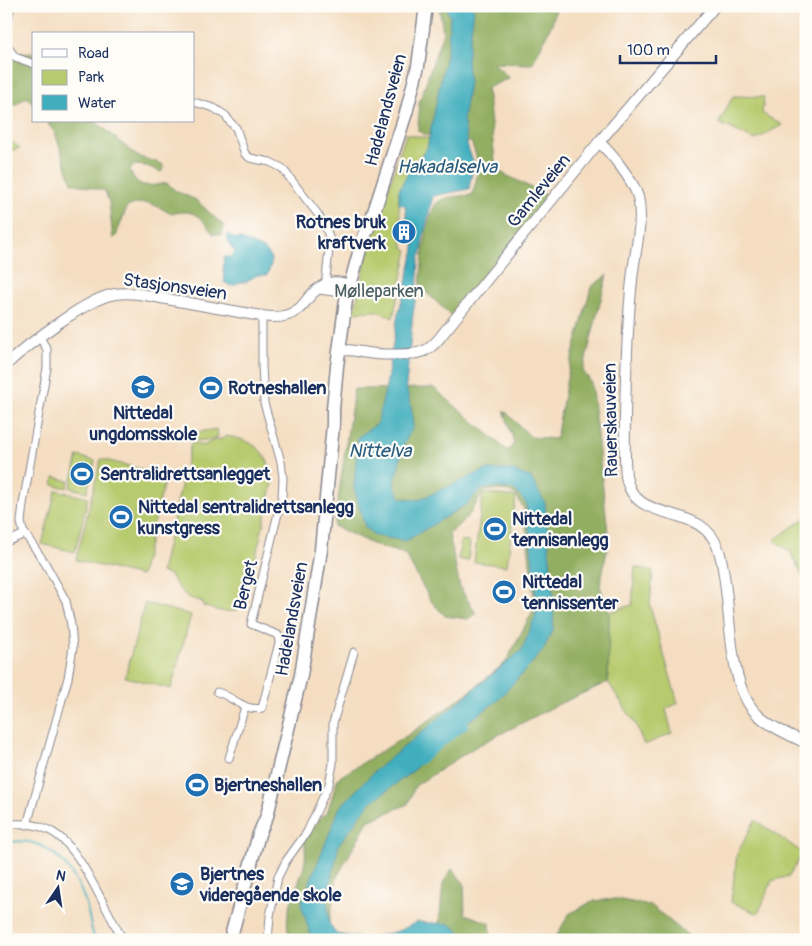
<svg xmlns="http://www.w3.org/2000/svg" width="812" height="946" viewBox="0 0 812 946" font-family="Pangolin,sans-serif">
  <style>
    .green { fill: #b8ca6e; stroke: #6a7c66 }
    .forest { fill: #92ae61; stroke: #566e60 }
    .water { fill: #40aebd; stroke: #2e6e8e }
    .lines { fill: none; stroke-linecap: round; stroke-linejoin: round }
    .stream { stroke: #40aebd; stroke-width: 2 }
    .river { stroke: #40aebd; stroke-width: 11 }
    .street-casing { stroke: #88868f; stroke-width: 9 }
    .secondary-casing { stroke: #88868f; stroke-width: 12 }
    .highway-casing { stroke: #88868f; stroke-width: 15 }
    .street { stroke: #fff; stroke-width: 7 }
    .secondary { stroke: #fff; stroke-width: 10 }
    .highway { stroke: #fff; stroke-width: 12 }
    .labels { text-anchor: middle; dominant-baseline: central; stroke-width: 4.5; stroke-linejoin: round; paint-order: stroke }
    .street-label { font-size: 18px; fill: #1b2f5e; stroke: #fdfcf7 }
    .poi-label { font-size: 18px; font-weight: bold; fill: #1b2f5e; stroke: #fdfcf7; text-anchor: start }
    .park-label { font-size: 18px; fill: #4a5e63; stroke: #fdfcf7 }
    .water-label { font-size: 19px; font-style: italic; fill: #285b7f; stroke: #fdfcf7 }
  </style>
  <rect width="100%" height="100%" fill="#fdfcf7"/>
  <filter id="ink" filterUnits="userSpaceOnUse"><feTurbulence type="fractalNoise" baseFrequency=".02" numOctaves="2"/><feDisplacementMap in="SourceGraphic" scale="10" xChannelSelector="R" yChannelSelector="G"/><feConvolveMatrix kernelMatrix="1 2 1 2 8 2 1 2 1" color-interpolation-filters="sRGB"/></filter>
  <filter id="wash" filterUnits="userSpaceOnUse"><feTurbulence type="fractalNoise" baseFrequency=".0096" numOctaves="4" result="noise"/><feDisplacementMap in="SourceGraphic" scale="20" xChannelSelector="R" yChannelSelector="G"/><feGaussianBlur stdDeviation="1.12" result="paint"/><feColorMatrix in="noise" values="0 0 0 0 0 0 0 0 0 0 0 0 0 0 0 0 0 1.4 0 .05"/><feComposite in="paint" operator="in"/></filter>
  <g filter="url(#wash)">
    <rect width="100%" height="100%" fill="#f4ddc0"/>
    <g class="green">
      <polygon points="733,96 764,97 762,113 782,125 755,140 719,123"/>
      <polygon points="406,134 433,139 430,148 422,154 399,190 399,204 403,247 408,250 393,318 378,311 354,312 369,248"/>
      <polygon points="6,138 20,148 6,152"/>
      <polygon points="217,429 218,437 210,440 191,441 192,433"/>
      <path d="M225 436C253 439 270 452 273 482L254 565 250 577 244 587 249 593C242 618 223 613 203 606V602L187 597V596L179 589 170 575 161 572 191 443 204 446 211 441 225 438Z"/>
      <polygon points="78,456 95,461 87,492 70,488"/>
      <polygon points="101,459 166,475 141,576 76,560"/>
      <polygon points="54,477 69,481 67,488 53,485"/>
      <polygon points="56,490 88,498 75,552 42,544"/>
      <polygon points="483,493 516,497 507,566 474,562"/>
      <polygon points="806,517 806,582 791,553 774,540"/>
      <polygon points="461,540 470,542 468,561 458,559"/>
      <polygon points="635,567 653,571 650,606 678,703 666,709 672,733 644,745 636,725 608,682 609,612 632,605"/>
      <polygon points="145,603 191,615 171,689 125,677"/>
      <polygon points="755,820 803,853 789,876 772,881 758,914 731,902 737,854"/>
    </g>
    <g class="forest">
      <path d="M439 6H503L506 9 515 6H557L552 24 532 64 493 63 509 78 487 88 496 170 552 198 454 318 420 287C422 270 424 207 441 200 450 196 462 196 472 195 479 171 481 166 471 142L426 135 418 131 419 103 443 32Z"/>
      <path d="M6 40C12 54 21 54 34 53V105L27 97 6 111Z"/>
      <path d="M46 121H95L137 156 162 164 164 168 161 172 147 166 135 165 130 170C137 190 150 186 167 183L176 191 196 200 224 226 222 235 213 234C200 216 194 208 171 214 154 204 146 199 127 207L116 236 113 239 109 202 105 191 72 183 55 133Z"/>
      <path d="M607 275 583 371 591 382 609 541 600 586 609 612 608 682 559 704 475 747 415 786 408 804 368 821 337 877 327 936 334 940H293C276 920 302 883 305 861 306 853 305 845 304 837L318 820 327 813 338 778 408 735 469 692 506 662 535 607 524 509 516 495 503 490 484 491 470 514 449 534 460 588 476 613 468 619 445 616 431 601 405 554 376 546 334 526 354 389 434 388 508 451 514 443 504 410 531 437 556 439 568 373 591 287Z"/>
      <polygon points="452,869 464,883 465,914 490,923 491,940 402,940 439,925 443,883"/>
      <polygon points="616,899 652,906 682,931 695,940 554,940 569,914 593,901"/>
    </g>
    <g class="water">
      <polygon points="446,6 471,6 474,10 467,60 469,82 463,120 468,148 474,163 469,189 433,196 423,238 422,250 419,260 417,291 413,314 406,386 412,412 413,427 404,444 394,485 401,498 418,500 486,470 511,470 531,478 545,503 554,603 553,630 542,652 497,701 435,745 414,770 369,804 339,844 327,898 329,923 336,934 367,939 398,931 417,922 450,924 462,934 464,940 312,940 301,904 340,807 377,769 522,650 536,614 535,581 526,503 514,489 494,487 480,490 467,504 406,541 375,536 365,527 354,488 358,437 377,424 386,386 397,319 413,255 415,239 409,235 405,205 399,204 399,190 406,176 427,148 448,45 450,17"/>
      <polygon points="228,234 235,239 241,239 265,250 269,254 271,259 271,265 267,275 257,275 246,282 241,282 235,285 231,286 224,282 225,278 223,272 224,257 231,257 235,252 230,246 227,235"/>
    </g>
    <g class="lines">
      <path class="stream" d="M6 843C45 833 72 866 84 898 89 912 90 926 95 940"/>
      <polyline class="river" points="419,759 463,724"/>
    </g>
  </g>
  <g filter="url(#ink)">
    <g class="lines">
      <defs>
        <g id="street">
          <polyline points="6,27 11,6"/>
          <polyline points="6,44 15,57 34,64"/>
          <polyline points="194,102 214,108 226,116 230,122 236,128 245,154 250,158 270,162 282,168 317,213 326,228 330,240 325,288"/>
          <polyline points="6,542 25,534"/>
          <path d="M217 692C233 696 244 712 262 708L280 639 278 635 251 624 282 497 283 478 281 462 264 403 262 366V316"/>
          <polyline points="229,758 245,707"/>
          <path d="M6 825C57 817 75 850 96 889 105 906 114 923 123 940"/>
          <polyline points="27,825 68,678 73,647 71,625 66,601 45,563 23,531 21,522 23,504 47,368 47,349 40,338"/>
          <polyline points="268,940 270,916 278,877 286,861 307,832 329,784 333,764 333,723 354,652"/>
        </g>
        <g id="secondary">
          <path d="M599 142C612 154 633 180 638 197 644 221 634 255 632 280 627 325 626 370 625 415 625 435 624 456 626 476 634 528 703 499 719 551 733 595 724 683 757 714 770 727 790 735 806 743"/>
          <polyline points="322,289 347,292 355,291"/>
          <path d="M338 352C350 348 357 352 368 353 381 355 416 356 426 350 434 346 440 338 445 331L599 142 715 6"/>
          <path d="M6 365C27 345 87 298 115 294 134 291 153 297 172 300 202 305 232 311 262 316 274 318 287 318 297 310 304 306 307 298 313 293 326 280 343 278 356 291"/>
        </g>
        <polyline id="highway" points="230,940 259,834 267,816 301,675 321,550 333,425 333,409 337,366 346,300 362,242 371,221 406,113 418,66 426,6"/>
      </defs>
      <use href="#street" class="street-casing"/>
      <use href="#secondary" class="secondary-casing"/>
      <use href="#highway" class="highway-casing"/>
      <use href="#street" class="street"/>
      <use href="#secondary" class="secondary"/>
      <use href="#highway" class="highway"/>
    </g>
  </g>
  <defs>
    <symbol id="building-disc" viewBox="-11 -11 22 22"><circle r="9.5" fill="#1f6fb2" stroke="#fdfcf7"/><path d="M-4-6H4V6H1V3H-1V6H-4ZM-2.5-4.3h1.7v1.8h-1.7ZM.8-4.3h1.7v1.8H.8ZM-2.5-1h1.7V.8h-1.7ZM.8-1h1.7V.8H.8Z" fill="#fff"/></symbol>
    <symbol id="school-disc" viewBox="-11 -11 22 22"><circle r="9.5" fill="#1f6fb2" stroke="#fdfcf7"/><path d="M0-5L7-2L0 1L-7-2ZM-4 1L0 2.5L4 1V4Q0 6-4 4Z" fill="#fff"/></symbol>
    <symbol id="stadium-disc" viewBox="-11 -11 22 22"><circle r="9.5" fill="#1f6fb2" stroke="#fdfcf7"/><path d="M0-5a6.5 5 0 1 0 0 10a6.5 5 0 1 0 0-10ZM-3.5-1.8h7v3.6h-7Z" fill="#fff"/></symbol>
  </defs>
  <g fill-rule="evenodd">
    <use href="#building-disc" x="390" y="218" width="28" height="28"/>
    <use href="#school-disc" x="129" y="373" width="28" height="28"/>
    <use href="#stadium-disc" x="197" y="374" width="28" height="28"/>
    <use href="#stadium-disc" x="68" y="460" width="28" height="28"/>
    <use href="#stadium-disc" x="107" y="503" width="28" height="28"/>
    <use href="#stadium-disc" x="481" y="515" width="28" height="28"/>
    <use href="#stadium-disc" x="490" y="578" width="28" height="28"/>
    <use href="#stadium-disc" x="183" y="771" width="28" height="28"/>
    <use href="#school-disc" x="168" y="870" width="28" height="28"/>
  </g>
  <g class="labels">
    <g class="street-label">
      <text transform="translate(386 110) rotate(-75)">Hadelandsveien</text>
      <text transform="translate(539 191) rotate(-51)">Gamleveien</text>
      <text transform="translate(175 287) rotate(8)">Stasjonsveien</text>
      <text transform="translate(611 420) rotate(-91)">Rauerskauveien</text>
      <text transform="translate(246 585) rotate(-76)">Berget</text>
      <text transform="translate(292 619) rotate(-80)">Hadelandsveien</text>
    </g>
    <g class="poi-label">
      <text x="386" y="222" text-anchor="end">Rotnes bruk<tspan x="386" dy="21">kraftverk</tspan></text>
      <text x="228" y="388">Rotneshallen</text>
      <text x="143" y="413" text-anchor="middle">Nittedal<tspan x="143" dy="21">ungdomsskole</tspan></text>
      <text x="100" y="474">Sentralidrettsanlegget</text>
      <text x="138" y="507">Nittedal sentralidrettsanlegg<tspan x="138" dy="21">kunstgress</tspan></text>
      <text x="512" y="519">Nittedal<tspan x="512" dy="21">tennisanlegg</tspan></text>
      <text x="522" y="582">Nittedal<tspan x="522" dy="21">tennissenter</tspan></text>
      <text x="214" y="785">Bjertneshallen</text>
      <text x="200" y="874">Bjertnes<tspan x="200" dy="21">videregående skole</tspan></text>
    </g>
    <g class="park-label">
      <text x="379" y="291">Mølleparken</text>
    </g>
    <g class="water-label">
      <text x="447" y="167">Hakadalselva</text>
      <text x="380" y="451">Nittelva</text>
    </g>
  </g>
  <rect width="812" height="946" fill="none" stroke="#fdfcf7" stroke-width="25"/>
  <rect x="32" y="32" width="162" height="90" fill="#fdfcf7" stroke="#a3aaba"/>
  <rect x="42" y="49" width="25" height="8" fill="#ffffff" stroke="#a3aaba"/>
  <text x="78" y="58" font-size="15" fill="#1b2f5e">Road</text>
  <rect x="42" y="70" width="25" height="15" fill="#b8ca6e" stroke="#a3aaba"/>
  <text x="78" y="82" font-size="15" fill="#1b2f5e">Park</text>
  <rect x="42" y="95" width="25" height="15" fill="#40aebd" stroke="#a3aaba"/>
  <text x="78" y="108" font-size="15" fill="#1b2f5e">Water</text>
  <g transform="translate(58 888) rotate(13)" stroke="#fdfcf7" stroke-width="4" paint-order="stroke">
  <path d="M0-4L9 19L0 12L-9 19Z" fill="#1b2f5e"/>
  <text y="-8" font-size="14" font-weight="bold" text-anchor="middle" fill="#1b2f5e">N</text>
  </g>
  <path d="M620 55v8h96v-8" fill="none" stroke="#1b2f5e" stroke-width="2.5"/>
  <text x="627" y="55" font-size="15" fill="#1b2f5e" stroke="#fdfcf7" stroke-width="4" paint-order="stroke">100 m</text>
</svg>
